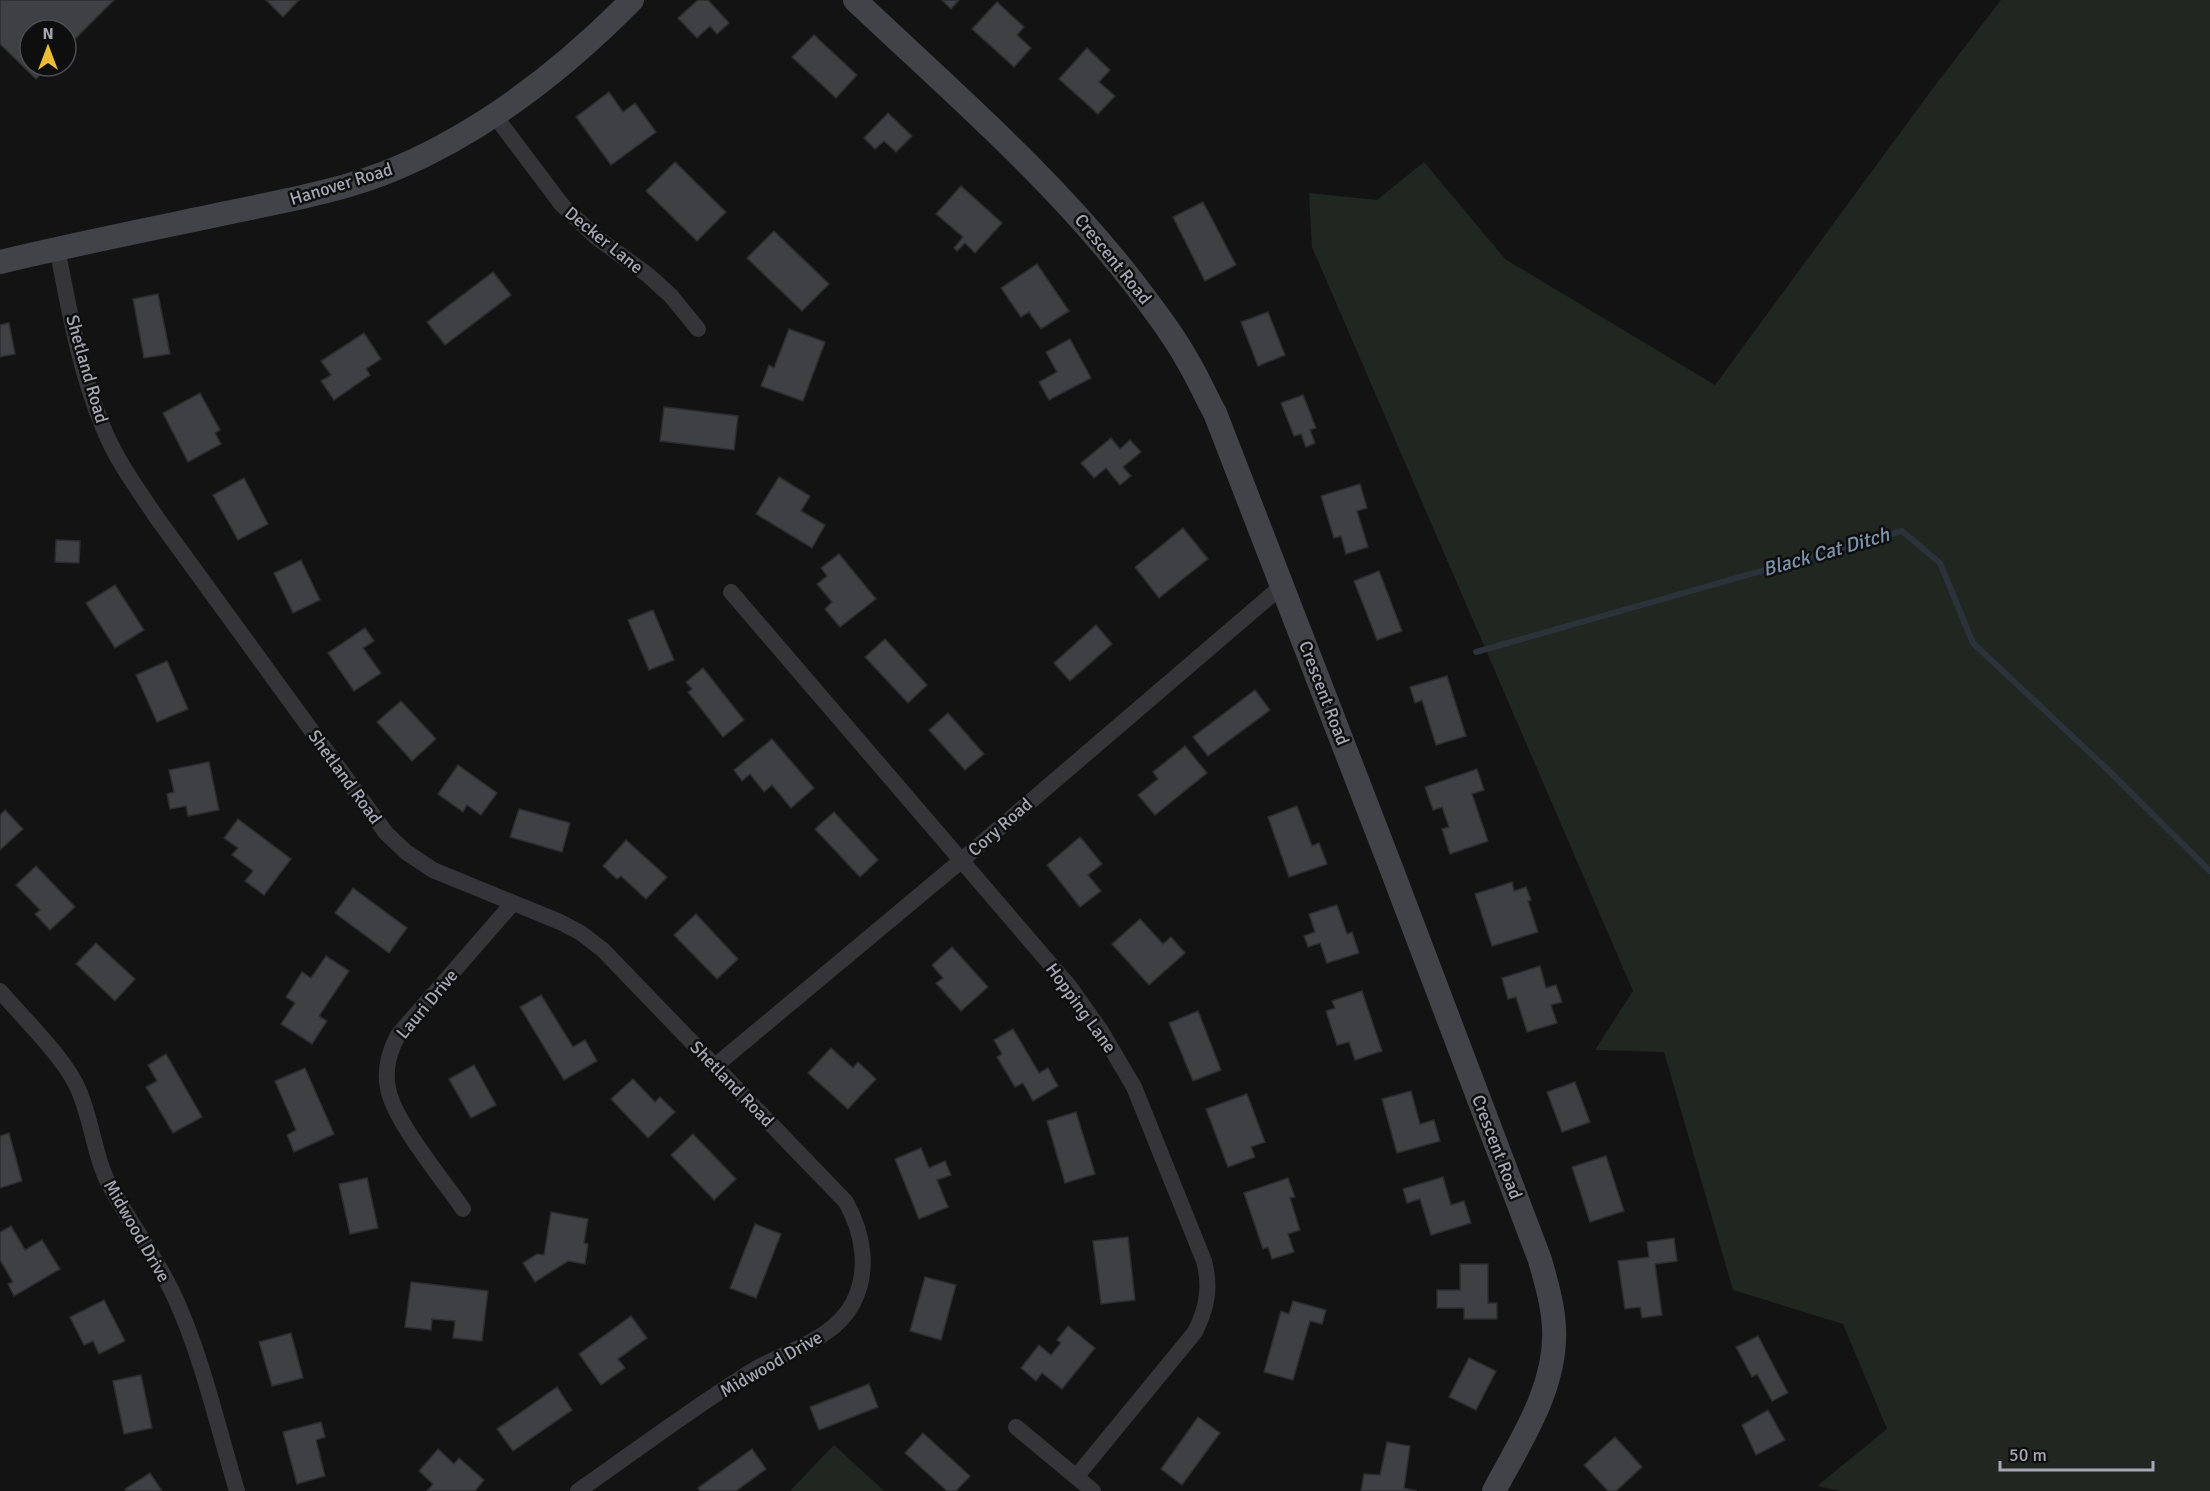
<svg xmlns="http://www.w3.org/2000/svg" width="2210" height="1491" viewBox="0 0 2210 1491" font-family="Signika,sans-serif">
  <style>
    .green { fill: #1f2720 }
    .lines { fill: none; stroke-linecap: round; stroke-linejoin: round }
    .stream { stroke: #2b3239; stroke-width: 6 }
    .building { fill: #3f4044; stroke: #2d2d30; stroke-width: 1.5 }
    .street { stroke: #343439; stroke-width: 16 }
    .secondary { stroke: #424349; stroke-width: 24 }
    .labels { text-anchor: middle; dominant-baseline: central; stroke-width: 5; stroke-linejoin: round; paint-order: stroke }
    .street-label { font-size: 18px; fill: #a5a8b4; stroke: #0e0e0f }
    .water-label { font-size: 20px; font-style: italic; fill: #7c93ae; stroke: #0e0e0f }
  </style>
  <rect width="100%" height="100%" fill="#131314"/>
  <g class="green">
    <polygon points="2001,0 2210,0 2210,1491 1840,1491 1817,1486 1887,1429 1843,1324 1733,1290 1664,1052 1595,1050 1633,991 1312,247 1309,193 1377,200 1424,162 1505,259 1715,385 1933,88"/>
    <polygon points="834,1445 884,1491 790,1491"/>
  </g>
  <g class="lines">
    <polyline class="stream" points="1476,652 1902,531 1940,563 1973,643 2107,769 2210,871"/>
  </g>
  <g class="building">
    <polygon points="0,0 114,0 66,48 66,30 30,30 30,66 49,66 36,79 0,44"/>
    <polygon points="266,0 299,0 283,17"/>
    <polygon points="698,0 708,0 729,23 717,34 710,26 697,38 678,18"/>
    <polygon points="942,0 959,0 951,9"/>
    <polygon points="997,2 1024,27 1017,35 1031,48 1014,67 972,29"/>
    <polygon points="814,35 857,75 836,98 792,57"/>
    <polygon points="1087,48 1110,70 1099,82 1115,96 1098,114 1059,79"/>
    <polygon points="609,92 623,112 635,103 656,132 611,165 576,117"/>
    <polygon points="888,113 912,136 896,152 884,141 875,149 864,138"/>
    <polygon points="675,162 726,212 697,241 646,191"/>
    <polygon points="961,186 1002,223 975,253 965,243 957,251 954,248 963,237 936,214"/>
    <polygon points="1203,202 1236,265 1205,281 1173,217"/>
    <polygon points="774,231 829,284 802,311 747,258"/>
    <polygon points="1037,264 1069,311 1041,329 1029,312 1021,317 1001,288"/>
    <polygon points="493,272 511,295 445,345 427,322"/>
    <polygon points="158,294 170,354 144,358 133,299"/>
    <polygon points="1268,312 1285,355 1258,366 1241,322"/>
    <polygon points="9,323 15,354 0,357 0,325"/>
    <polygon points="789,329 825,342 803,401 761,386 769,365 774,368"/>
    <polygon points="364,333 381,359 366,369 370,375 334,400 321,381 331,375 321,361"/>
    <polygon points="1070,339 1091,378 1049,400 1039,382 1057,372 1046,352"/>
    <polygon points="200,393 220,430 215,433 221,444 188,462 163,413"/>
    <polygon points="1303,395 1316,428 1310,430 1315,443 1306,447 1301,434 1294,436 1281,403"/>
    <polygon points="664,407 738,416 734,450 660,441"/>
    <polygon points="1111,438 1120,449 1130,440 1141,452 1123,467 1131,476 1120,485 1106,468 1094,478 1081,463"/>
    <polygon points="779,477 810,496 801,511 825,525 812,548 756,514"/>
    <polygon points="244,478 268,524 238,540 213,495"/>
    <polygon points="1360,484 1367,508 1357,511 1368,547 1346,554 1341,536 1334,538 1321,496"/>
    <polygon points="1183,528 1208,559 1159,598 1135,567"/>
    <polygon points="56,540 80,541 79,563 55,562"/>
    <polygon points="839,554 876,599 840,627 825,609 832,602 817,584 827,576 821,568"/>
    <polygon points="301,560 320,600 293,613 274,573"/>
    <polygon points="1379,571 1402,631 1377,640 1354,581"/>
    <polygon points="115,585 144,630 115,648 86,603"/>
    <polygon points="653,610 674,660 649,670 628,620"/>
    <polygon points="1096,625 1112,644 1070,681 1054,663"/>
    <polygon points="365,628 374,641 363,648 381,673 354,691 328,653"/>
    <polygon points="885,639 927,685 908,703 865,657"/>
    <polygon points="167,661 188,709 157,722 136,675"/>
    <polygon points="703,668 744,720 723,737 688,692 692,689 686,682"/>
    <polygon points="1447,676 1466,736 1436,745 1422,700 1415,703 1410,687"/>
    <polygon points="1255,690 1270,710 1208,756 1193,737"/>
    <polygon points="401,701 436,739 412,761 377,722"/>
    <polygon points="948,713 984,754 965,770 929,730"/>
    <polygon points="772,739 814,788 791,808 772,785 764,792 750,774 742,781 734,770"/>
    <polygon points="1185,746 1207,773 1155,815 1138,795 1158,779 1153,772"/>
    <polygon points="209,762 219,810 188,816 186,806 170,809 167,794 174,792 169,770"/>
    <polygon points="458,765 497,793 481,815 467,805 463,812 438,794"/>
    <polygon points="1477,769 1484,790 1472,794 1488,841 1450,854 1442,829 1449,827 1442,807 1433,810 1425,787"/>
    <polygon points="1297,806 1312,846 1319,843 1327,864 1289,877 1268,817"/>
    <polygon points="519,809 570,823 562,852 510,837"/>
    <polygon points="5,810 23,829 0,850 0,815"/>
    <polygon points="834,812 878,860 860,877 815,829"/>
    <polygon points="238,819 291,859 264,895 245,881 253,871 232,855 238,848 224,838"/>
    <polygon points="1080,837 1102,864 1088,875 1101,891 1080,907 1047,865"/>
    <polygon points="626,840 667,877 646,899 621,876 617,879 603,866"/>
    <polygon points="36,866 75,907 50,930 35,914 40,910 16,885"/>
    <polygon points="1512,882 1514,891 1526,887 1531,900 1528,901 1538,932 1492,946 1475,894"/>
    <polygon points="353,888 407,928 389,953 335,913"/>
    <polygon points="1337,905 1347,934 1352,932 1359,953 1327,963 1320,943 1308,947 1304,936 1315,932 1309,914"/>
    <polygon points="696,914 738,959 717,979 674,935"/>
    <polygon points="1140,919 1163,944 1171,937 1185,953 1149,985 1112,944"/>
    <polygon points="96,943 135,979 115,1001 76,964"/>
    <polygon points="952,947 988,987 961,1011 936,983 943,978 932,965"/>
    <polygon points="326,956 349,971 319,1016 327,1021 312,1044 281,1024 295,1003 286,997 302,972 311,978"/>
    <polygon points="1540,966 1546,988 1556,985 1562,1002 1551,1005 1557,1023 1527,1032 1516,997 1508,999 1502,978"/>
    <polygon points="1362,991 1382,1051 1355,1060 1349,1042 1337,1045 1326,1011 1335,1008 1332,1001"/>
    <polygon points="541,995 573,1047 585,1040 597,1061 564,1080 520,1007"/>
    <polygon points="1198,1011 1221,1070 1193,1081 1169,1023"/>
    <polygon points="1013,1029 1039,1073 1048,1068 1058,1086 1033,1101 1023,1083 1015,1087 997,1057 1002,1054 994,1040"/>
    <polygon points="831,1048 853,1068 858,1062 876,1079 848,1109 808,1073"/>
    <polygon points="166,1054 202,1117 173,1133 146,1087 157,1081 148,1065"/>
    <polygon points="474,1065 496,1105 471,1118 449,1079"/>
    <polygon points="305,1068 334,1134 294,1152 287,1135 296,1130 275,1081"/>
    <polygon points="633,1079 655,1102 660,1097 675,1112 648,1138 611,1099"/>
    <polygon points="1575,1082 1590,1122 1562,1132 1547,1092"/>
    <polygon points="1411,1091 1420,1124 1434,1120 1440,1141 1397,1153 1382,1099"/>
    <polygon points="1247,1094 1265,1142 1251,1147 1255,1157 1228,1167 1206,1109"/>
    <polygon points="1076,1112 1095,1174 1065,1183 1047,1121"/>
    <polygon points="9,1133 22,1181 0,1188 0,1136"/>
    <polygon points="693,1134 736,1179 714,1200 671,1155"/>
    <polygon points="921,1148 929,1168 945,1161 951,1175 937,1180 948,1207 919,1219 895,1159"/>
    <polygon points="1606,1156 1624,1211 1590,1222 1572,1167"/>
    <polygon points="1443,1177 1451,1205 1464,1201 1471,1223 1431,1235 1420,1199 1407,1203 1403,1189"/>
    <polygon points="367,1178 378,1228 350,1234 339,1184"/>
    <polygon points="1288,1178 1295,1197 1290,1198 1300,1230 1288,1234 1294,1252 1272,1259 1268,1247 1263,1249 1244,1193"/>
    <polygon points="551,1212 588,1219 584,1243 588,1244 585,1264 568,1261 535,1282 523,1263 537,1254 544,1255"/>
    <polygon points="755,1224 781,1234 756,1298 730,1288"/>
    <polygon points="11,1226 25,1250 42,1240 60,1269 14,1296 8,1284 13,1282 0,1260 0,1232"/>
    <polygon points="1128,1237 1135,1300 1101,1304 1093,1241"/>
    <polygon points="1674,1238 1677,1261 1655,1264 1662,1315 1642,1318 1640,1307 1625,1309 1618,1261 1649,1257 1647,1242"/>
    <polygon points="1460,1264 1488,1264 1488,1303 1497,1303 1497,1319 1464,1319 1464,1308 1437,1308 1437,1290 1460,1290"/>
    <polygon points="925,1277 956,1285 941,1340 910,1331"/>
    <polygon points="411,1282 488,1291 482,1341 453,1338 455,1321 432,1319 431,1330 405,1327"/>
    <polygon points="104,1300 125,1341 99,1354 93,1341 84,1345 70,1317"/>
    <polygon points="1293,1301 1326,1310 1322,1324 1310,1321 1293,1380 1264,1372 1281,1311 1289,1314"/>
    <polygon points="631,1316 647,1338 618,1359 625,1368 601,1385 579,1354"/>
    <polygon points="1068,1326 1095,1348 1062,1389 1042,1373 1036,1381 1021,1368 1039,1345 1051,1355 1061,1343 1057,1340"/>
    <polygon points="291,1333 303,1378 272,1386 259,1342"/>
    <polygon points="1758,1336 1788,1393 1772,1401 1757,1374 1752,1377 1736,1347"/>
    <polygon points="1469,1358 1496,1371 1476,1410 1449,1397"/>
    <polygon points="141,1375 152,1428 124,1434 113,1381"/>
    <polygon points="869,1384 878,1407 819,1430 810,1407"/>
    <polygon points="557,1387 572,1410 513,1451 497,1429"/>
    <polygon points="1768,1410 1785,1440 1756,1455 1742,1425"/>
    <polygon points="1198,1417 1220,1433 1182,1485 1161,1469"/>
    <polygon points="321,1422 325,1437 316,1440 325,1476 297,1484 283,1432"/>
    <polygon points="923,1433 970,1476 956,1491 947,1491 905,1453"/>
    <polygon points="1615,1437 1642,1467 1616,1491 1608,1491 1584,1465"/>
    <polygon points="1387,1442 1410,1446 1404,1488 1417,1491 1361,1491 1364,1474 1380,1475"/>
    <polygon points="438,1449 454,1464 459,1458 484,1480 475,1491 427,1491 433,1484 419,1471"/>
    <polygon points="752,1449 766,1469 736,1491 700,1491 698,1488"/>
    <polygon points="150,1473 162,1491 126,1491 125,1489"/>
  </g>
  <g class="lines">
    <g class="street">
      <polyline points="495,116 562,205 596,237 648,275 671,296 698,329"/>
      <path d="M57 248C69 308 79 370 103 427 116 460 137 488 157 518L386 833 406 852 433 870 560 922 581 933 603 950 846 1202C863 1233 870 1270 853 1303 834 1340 785 1351 752 1371 692 1408 636 1451 578 1491"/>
      <path d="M731 592 1069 986 1101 1031 1134 1087 1204 1261C1211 1287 1207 1308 1195 1332L1076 1477"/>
      <path d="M0 991C24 1019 66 1059 79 1091 92 1121 95 1159 110 1186 131 1225 158 1259 176 1300 203 1360 218 1428 237 1491"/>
      <polyline points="715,1066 962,860 1282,586"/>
      <path d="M463 1209C444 1181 393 1120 388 1088 384 1069 389 1052 398 1035L513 903"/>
      <polyline points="1016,1427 1093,1491"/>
    </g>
    <g class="secondary">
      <path d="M855 0C952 92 1054 179 1136 286 1155 311 1175 337 1190 365 1199 380 1206 397 1215 413L1390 865 1540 1260C1546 1282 1553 1304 1554 1328 1557 1387 1521 1440 1494 1491"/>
      <path d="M0 262C75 244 151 229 226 213 284 201 343 191 397 168 488 129 564 69 632 0"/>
    </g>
  </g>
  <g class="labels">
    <g class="street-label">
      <text transform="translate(341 184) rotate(-17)">Hanover Road</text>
      <text transform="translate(604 240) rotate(39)">Decker Lane</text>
      <text transform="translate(1113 259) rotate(51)">Crescent Road</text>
      <text transform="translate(87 369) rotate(74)">Shetland Road</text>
      <text transform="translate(1324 693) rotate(69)">Crescent Road</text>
      <text transform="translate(345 777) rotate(54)">Shetland Road</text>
      <text transform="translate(1000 827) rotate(-41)">Cory Road</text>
      <text transform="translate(427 1004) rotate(-50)">Lauri Drive</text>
      <text transform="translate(1081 1008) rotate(54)">Hopping Lane</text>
      <text transform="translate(732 1084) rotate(46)">Shetland Road</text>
      <text transform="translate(1497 1147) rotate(69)">Crescent Road</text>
      <text transform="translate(137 1231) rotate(60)">Midwood Drive</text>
      <text transform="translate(771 1364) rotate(-30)">Midwood Drive</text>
    </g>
    <g class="water-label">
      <text transform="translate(1826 552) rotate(-16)">Black Cat Ditch</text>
    </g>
  </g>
  <g transform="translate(48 48)"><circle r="28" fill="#0e0e0f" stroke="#4a4c51" stroke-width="1.5"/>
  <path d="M0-4.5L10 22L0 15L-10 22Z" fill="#eabc34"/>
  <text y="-9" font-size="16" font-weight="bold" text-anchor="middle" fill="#a5a8b4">N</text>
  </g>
  <path d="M2000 1461v9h153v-9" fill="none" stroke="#a5a8b4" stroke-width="3"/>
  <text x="2009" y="1461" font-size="18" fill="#a5a8b4" stroke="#0e0e0f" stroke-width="4.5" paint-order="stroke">50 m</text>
</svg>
